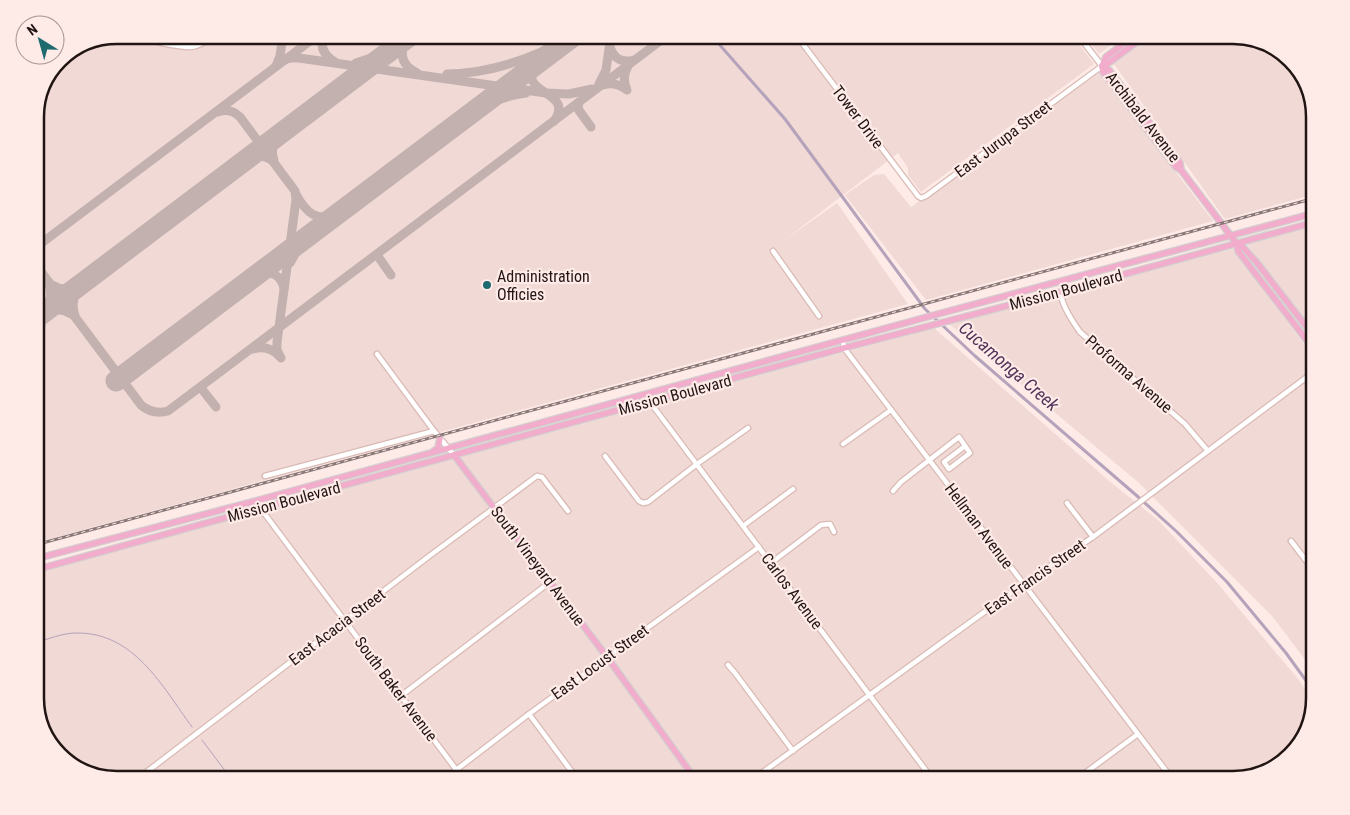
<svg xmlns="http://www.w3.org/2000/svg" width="1350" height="815" viewBox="0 0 1350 815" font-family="'Roboto Condensed',sans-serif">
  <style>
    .built { fill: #f1d9d5 }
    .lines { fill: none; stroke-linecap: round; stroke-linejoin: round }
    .stream { stroke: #b5a2bb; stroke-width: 1 }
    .canal { stroke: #b5a2bb; stroke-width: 3 }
    .taxiway { stroke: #c3b1af; stroke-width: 9 }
    .runway { stroke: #c3b1af; stroke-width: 21 }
    .minor-casing { stroke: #dabab5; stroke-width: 7 }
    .major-casing { stroke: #d3d0d0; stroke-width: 8 }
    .minor { stroke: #fff; stroke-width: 4.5 }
    .major { stroke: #f1adcb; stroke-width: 5.5 }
    .rail-casing { stroke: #887877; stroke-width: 3 }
    .rail { stroke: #feeae7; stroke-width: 1; stroke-dasharray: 4; stroke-linecap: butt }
    .poi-dot { fill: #1d6a6f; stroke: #feeae7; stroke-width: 2 }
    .labels { text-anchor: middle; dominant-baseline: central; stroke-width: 4.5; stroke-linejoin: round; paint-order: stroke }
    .street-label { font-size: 16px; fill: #211514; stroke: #feeae7 }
    .poi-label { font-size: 16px; fill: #211514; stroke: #feeae7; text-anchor: start }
    .water-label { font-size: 18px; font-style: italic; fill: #52355a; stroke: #feeae7 }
    .rim { fill: none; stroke: #211514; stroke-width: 2.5 }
  </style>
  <rect width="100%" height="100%" fill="#feeae7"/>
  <g class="built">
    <polygon points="117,35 1072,35 1094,64 921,192 908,175 908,168 898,153 782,242 837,203 908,304 35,543 35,111 59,59"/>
    <polygon points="1085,35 1125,35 1099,54"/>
    <polygon points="1153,35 1233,35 1275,46 1304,76 1315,111 1315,194 1225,219 1114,64"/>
    <polygon points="1100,72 1213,221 926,300 845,195 874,175 884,174 911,207"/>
    <polygon points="1315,226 1315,333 1247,244"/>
    <polygon points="1233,249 1315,359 1315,673 1273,617 1138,482 948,323"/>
    <polygon points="934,328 1108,480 1159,521 1218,584 1299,680 1314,704 1304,739 1274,769 1234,780 117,780 75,769 46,739 35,704 35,573"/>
  </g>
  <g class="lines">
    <g class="stream">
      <path d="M35 643C48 639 63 633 76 633 134 632 162 686 192 727"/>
      <polyline points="202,740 232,780"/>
    </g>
    <polyline class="canal" points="711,35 785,119 925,309 975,356 1136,495 1176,531 1227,582 1286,653 1315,693"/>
    <g class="taxiway">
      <polyline points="297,35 304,38 315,36"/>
      <path d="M323 35C320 47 324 56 335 62"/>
      <path d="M411 35C398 49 399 64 417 73"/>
      <path d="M610 47C614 60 623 63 634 60"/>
      <polyline points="286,59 291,58 299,58 546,93 569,94 592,89"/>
      <path d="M539 62C510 95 577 89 554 121"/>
      <polyline points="356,63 377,56 400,44"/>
      <polyline points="276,66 280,56 283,35"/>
      <path d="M447 74C492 73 535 58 573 35"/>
      <polyline points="356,76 367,71 375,69"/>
      <path d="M603 85C612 82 619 84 627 90 623 81 623 74 628 66"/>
      <polyline points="598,86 606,70 611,35"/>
      <polyline points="579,102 578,109 591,127"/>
      <path d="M218 112C226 109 234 111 240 117L295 191 296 200 277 342V350L281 358"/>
      <path d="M470 114C488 103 506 95 526 93"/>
      <path d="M246 160C256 155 264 155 273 161"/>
      <path d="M274 160C270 149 274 142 281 133"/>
      <path d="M296 194C306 213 317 223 339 213"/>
      <polyline points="35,248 318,35"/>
      <polyline points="377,255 391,275"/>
      <polyline points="290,263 300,245 310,235"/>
      <path d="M35 266 39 269 141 405C149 412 157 414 168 411L668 35"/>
      <path d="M39 269C34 259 35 253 41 244"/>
      <path d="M258 274C271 270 281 275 284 288"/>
      <path d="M52 285C64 292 72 289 83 282"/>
      <path d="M42 313C50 304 53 296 49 284"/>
      <path d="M41 314C52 309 61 308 71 314"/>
      <path d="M75 316C71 304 73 294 82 285"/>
      <path d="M253 349C264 346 272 348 279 356"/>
      <polyline points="201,388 216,407"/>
    </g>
    <g class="runway">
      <polyline points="35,319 411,35"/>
      <polyline points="116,381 575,35"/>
    </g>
    <defs>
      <g id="minor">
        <path d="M139 35C149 42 179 47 190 47 196 47 201 44 206 41L209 35"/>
        <polyline points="796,35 918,196 921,198 926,196 1102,66 1078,35"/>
        <polyline points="192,46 199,40 201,35"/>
        <polyline points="773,251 819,316"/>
        <path d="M1060 292C1063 307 1071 319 1080 332L1185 424 1208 451"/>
        <polyline points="843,341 844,348 1173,780"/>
        <polyline points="377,354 434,431 454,455"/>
        <polyline points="650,402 933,780"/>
        <polyline points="843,444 891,410"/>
        <polyline points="605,456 639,501 643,503 648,502 697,464 748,428"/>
        <polyline points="265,476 434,431"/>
        <polyline points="893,491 901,482 959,437 970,453 949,469 944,462 965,446"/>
        <polyline points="259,500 261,509 464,780"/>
        <polyline points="1067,503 1093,537"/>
        <polyline points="743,526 793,489"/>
        <polyline points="1291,541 1315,572"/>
        <polyline points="771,563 821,525 830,524 834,532"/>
        <polyline points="728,665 735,673 793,751"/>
        <polyline points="402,695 550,582"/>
        <polyline points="529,714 578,780"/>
        <polyline points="1085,773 1091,780"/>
        <polyline points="136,780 428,557 537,476 542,477 568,511"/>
        <polyline points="443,780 529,714 759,547"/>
        <polyline points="752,780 1023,584 1093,537 1315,371"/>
        <polyline points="1070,780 1085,773 1138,734"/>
      </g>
      <g id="major">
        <polyline points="1102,66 1103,72 1176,167 1181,170 1237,244 1238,251 1315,351"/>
        <polyline points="1102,66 1109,70 1180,163 1181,170"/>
        <polyline points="1102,66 1110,62 1146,35"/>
        <polyline points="1102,66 1106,57 1135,35"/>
        <polyline points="1237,244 1243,247 1258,264 1315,338"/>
        <polyline points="434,451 438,448 440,438"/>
        <polyline points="454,455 607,657 696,780"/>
        <polyline points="35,559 259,500 938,314 1315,213"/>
        <polyline points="35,570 844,348 1052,294 1315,222"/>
      </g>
    </defs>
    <use href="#minor" class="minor-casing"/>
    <use href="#major" class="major-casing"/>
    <use href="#minor" class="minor"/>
    <use href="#major" class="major"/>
    <defs>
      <polyline id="rail" points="35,545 1315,198"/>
    </defs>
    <use href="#rail" class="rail-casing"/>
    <use href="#rail" class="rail"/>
  </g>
  <circle class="poi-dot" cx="487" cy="285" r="5"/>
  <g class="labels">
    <g class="street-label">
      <text transform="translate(858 117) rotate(53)">Tower Drive</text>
      <text transform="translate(1143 117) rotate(52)">Archibald Avenue</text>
      <text transform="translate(1003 139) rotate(-37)">East Jurupa Street</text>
      <text transform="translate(1066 290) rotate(-15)">Mission Boulevard</text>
      <text transform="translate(1129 374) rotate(41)">Proforma Avenue</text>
      <text transform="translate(675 395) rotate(-15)">Mission Boulevard</text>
      <text transform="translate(284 502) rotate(-15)">Mission Boulevard</text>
      <text transform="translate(979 526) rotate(53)">Hellman Avenue</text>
      <text transform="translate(538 566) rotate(53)">South Vineyard Avenue</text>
      <text transform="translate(1035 577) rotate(-35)">East Francis Street</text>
      <text transform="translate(792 591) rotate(53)">Carlos Avenue</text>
      <text transform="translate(337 627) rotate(-37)">East Acacia Street</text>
      <text transform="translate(600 662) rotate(-36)">East Locust Street</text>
      <text transform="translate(396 689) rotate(53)">South Baker Avenue</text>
    </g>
    <g class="poi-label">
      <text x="497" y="276">Administration<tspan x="497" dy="18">Officies</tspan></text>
    </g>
    <g class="water-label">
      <text transform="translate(1009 366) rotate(41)">Cucamonga Creek</text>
    </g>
  </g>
  <path d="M0 0H1350V815H0ZM117 44H1233A73 73 0 0 1 1306 117V698A73 73 0 0 1 1233 771H117A73 73 0 0 1 44 698V117A73 73 0 0 1 117 44Z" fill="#feeae7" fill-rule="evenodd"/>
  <path class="rim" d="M117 44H1233A73 73 0 0 1 1306 117V698A73 73 0 0 1 1233 771H117A73 73 0 0 1 44 698V117A73 73 0 0 1 117 44Z"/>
  <g transform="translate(40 40) rotate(323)"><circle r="24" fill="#feeae7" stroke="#a69593"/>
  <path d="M0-4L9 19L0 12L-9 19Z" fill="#1d6a6f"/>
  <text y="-8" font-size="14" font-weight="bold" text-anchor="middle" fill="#211514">N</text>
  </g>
</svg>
